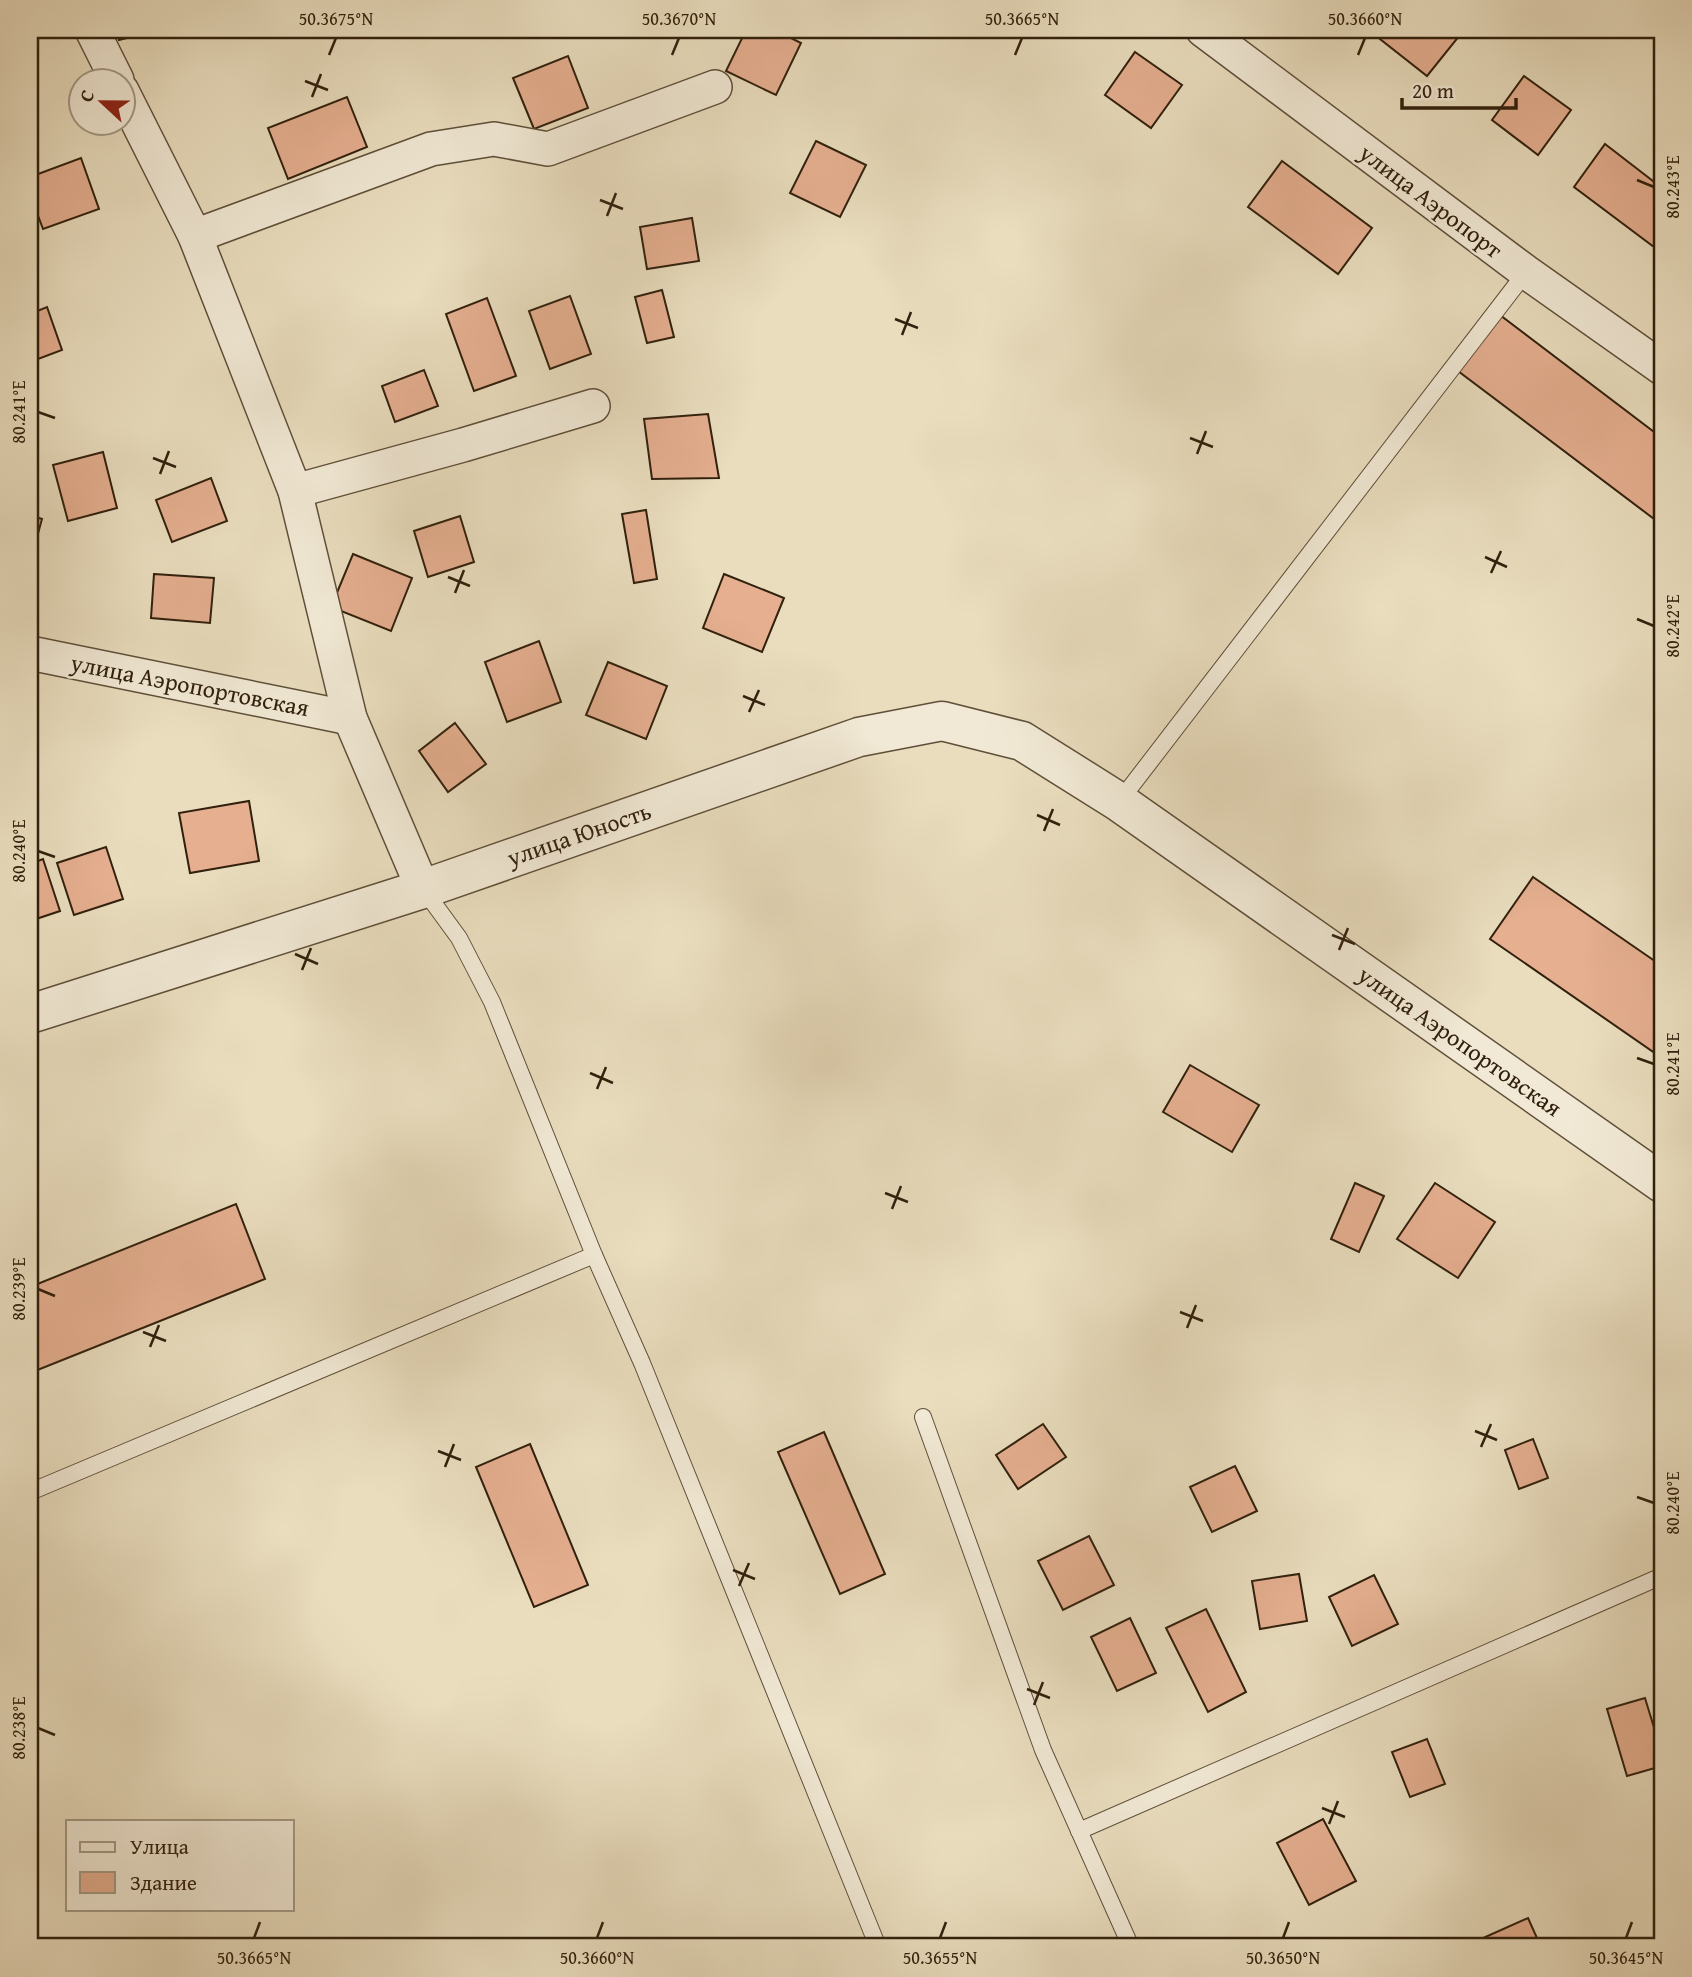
<svg xmlns="http://www.w3.org/2000/svg" width="1692" height="1977" viewBox="0 0 1692 1977" font-family="'Gentium Book Plus',serif">
  <style>
    .building { fill: #e5af90; stroke: #31200d; stroke-width: 2 }
    .lines { fill: none; stroke-linecap: round; stroke-linejoin: round }
    .service-casing { stroke: #5f4f39; stroke-width: 18 }
    .minor-casing { stroke: #5f4f39; stroke-width: 36 }
    .tertiary-casing { stroke: #5f4f39; stroke-width: 41 }
    .service { stroke: #f1e9d5; stroke-width: 16 }
    .minor { stroke: #f1e9d5; stroke-width: 33 }
    .tertiary { stroke: #f1e9d5; stroke-width: 38 }
    .ticks { fill: none; stroke: #31200d; stroke-width: 2.5 }
    .labels { text-anchor: middle; dominant-baseline: central; stroke-width: 5; stroke-linejoin: round; paint-order: stroke }
    .street-label { font-size: 24px; fill: #31200d; stroke: #f1e9d5 }
    .neatline { fill: none; stroke: #31200d; stroke-width: 2.5 }
    .ticks-label { font-size: 18px; text-anchor: middle; fill: #31200d }
  </style>
  <rect width="100%" height="100%" fill="#e9ddbe"/>
  <filter id="stains"><feTurbulence type="fractalNoise" baseFrequency=".00286" numOctaves="4"/><feColorMatrix values="0 0 0 0 .2 0 0 0 0 .09 0 0 0 0 .02 0 0 0 .5 -.17"/></filter>
  <radialGradient id="worn" r=".72"><stop offset=".6" stop-color="#630" stop-opacity="0"/><stop offset="1" stop-color="#630" stop-opacity=".3"/></radialGradient>
  <g class="building">
    <polygon points="116,30 158,30 119,40"/>
    <polygon points="746,30 775,30 801,43 776,95 726,71"/>
    <polygon points="1387,30 1453,30 1460,35 1427,76 1380,39"/>
    <polygon points="1135,52 1182,85 1151,128 1105,95"/>
    <polygon points="568,56 588,108 534,129 513,78"/>
    <polygon points="1524,76 1571,110 1538,155 1492,120"/>
    <polygon points="347,97 367,147 288,179 268,128"/>
    <polygon points="816,141 866,165 840,217 790,193"/>
    <polygon points="1605,144 1662,188 1662,253 1574,187"/>
    <polygon points="81,158 99,209 43,229 30,194 30,177"/>
    <polygon points="1282,161 1372,228 1338,274 1248,207"/>
    <polygon points="692,218 699,261 647,269 640,227"/>
    <polygon points="662,290 674,337 647,343 635,297"/>
    <polygon points="570,296 591,354 550,369 529,311"/>
    <polygon points="487,298 516,376 474,391 446,314"/>
    <polygon points="47,307 62,350 30,362 30,314"/>
    <polygon points="1496,312 1662,438 1662,525 1454,368"/>
    <polygon points="424,370 438,406 395,422 382,386"/>
    <polygon points="708,414 719,478 652,479 644,419"/>
    <polygon points="103,452 117,508 68,521 53,465"/>
    <polygon points="211,478 227,521 172,542 156,500"/>
    <polygon points="646,510 657,579 634,583 622,514"/>
    <polygon points="30,515 42,519 30,563"/>
    <polygon points="460,516 474,562 428,577 414,531"/>
    <polygon points="353,554 412,578 391,631 331,607"/>
    <polygon points="154,574 214,578 210,623 151,618"/>
    <polygon points="724,574 784,598 762,652 703,628"/>
    <polygon points="539,641 561,702 507,722 485,662"/>
    <polygon points="608,662 667,686 646,739 586,715"/>
    <polygon points="455,723 486,764 448,792 419,751"/>
    <polygon points="249,801 259,861 190,873 179,813"/>
    <polygon points="106,847 123,899 74,915 57,863"/>
    <polygon points="43,859 60,911 30,921 30,864"/>
    <polygon points="1533,877 1662,966 1662,1058 1490,939"/>
    <polygon points="1190,1065 1259,1105 1232,1152 1163,1112"/>
    <polygon points="1355,1183 1384,1196 1359,1252 1331,1239"/>
    <polygon points="1435,1183 1495,1222 1458,1278 1397,1239"/>
    <polygon points="236,1204 265,1279 30,1373 30,1287"/>
    <polygon points="1043,1424 1066,1457 1018,1489 996,1455"/>
    <polygon points="824,1432 885,1574 840,1594 778,1452"/>
    <polygon points="1533,1439 1548,1478 1519,1489 1505,1450"/>
    <polygon points="530,1444 588,1585 534,1607 476,1467"/>
    <polygon points="1235,1466 1257,1511 1212,1532 1190,1487"/>
    <polygon points="1089,1536 1114,1585 1063,1610 1038,1561"/>
    <polygon points="1299,1574 1307,1621 1260,1629 1252,1581"/>
    <polygon points="1374,1575 1398,1624 1352,1646 1329,1597"/>
    <polygon points="1206,1609 1246,1692 1208,1712 1166,1628"/>
    <polygon points="1130,1618 1156,1673 1117,1691 1091,1637"/>
    <polygon points="1645,1698 1662,1754 1662,1766 1627,1776 1607,1709"/>
    <polygon points="1427,1739 1445,1784 1410,1797 1392,1752"/>
    <polygon points="1323,1819 1356,1881 1309,1905 1277,1843"/>
    <polygon points="1528,1918 1541,1947 1463,1947"/>
  </g>
  <g class="lines">
    <defs>
      <g id="service">
        <polyline points="1119,802 1526,272"/>
        <polyline points="424,890 459,938 492,1002 594,1255 642,1363 878,1947"/>
        <polyline points="923,1417 1043,1750 1131,1947"/>
        <polyline points="30,1492 594,1255"/>
        <polyline points="1079,1831 1662,1576"/>
      </g>
      <g id="minor">
        <polyline points="92,30 117,80"/>
        <polyline points="1203,30 1526,272 1662,368"/>
        <polyline points="122,91 195,236 295,491 350,718 423,889"/>
        <polyline points="195,236 431,149 494,139 548,149 715,87"/>
        <polyline points="295,491 463,445 593,406"/>
        <polyline points="30,653 350,718"/>
      </g>
      <polyline id="tertiary" points="30,1014 423,889 859,737 942,721 1022,741 1119,802 1662,1183"/>
    </defs>
    <use href="#service" class="service-casing"/>
    <use href="#minor" class="minor-casing"/>
    <use href="#tertiary" class="tertiary-casing"/>
    <use href="#service" class="service"/>
    <use href="#minor" class="minor"/>
    <use href="#tertiary" class="tertiary"/>
  </g>
  <path class="ticks" d="M329 55 336 38M672 55 679 38M1015 55 1022 38M1358 55 1365 38M305 81 328 90M312 97 321 74M1637 180 1654 187M600 200 623 209M607 216 616 193M895 319 918 328M902 335 911 312M38 412 55 418M1190 438 1213 447M1197 454 1206 431M153 458 176 467M160 474 169 451M1485 557 1507 567M1491 573 1501 551M448 577 470 586M455 593 464 570M1637 619 1654 626M743 696 765 705M749 712 759 690M1037 815 1060 825M1044 831 1053 809M38 851 55 857M1332 935 1355 944M1339 950 1348 928M295 954 318 964M302 970 311 948M1637 1058 1654 1064M590 1073 613 1083M597 1089 606 1067M885 1193 908 1202M892 1209 901 1186M38 1289 55 1296M1180 1312 1203 1321M1187 1328 1196 1305M143 1332 166 1341M150 1347 159 1325M1475 1431 1497 1440M1481 1447 1491 1424M438 1451 461 1460M445 1467 454 1444M1637 1497 1654 1503M733 1570 755 1579M739 1586 749 1563M1027 1689 1050 1698M1034 1705 1043 1682M38 1728 55 1735M1322 1808 1345 1817M1329 1824 1338 1801M254 1938 260 1922M597 1938 603 1922M940 1938 946 1922M1283 1938 1289 1922M1626 1938 1632 1922"/>
  <g class="labels">
    <g class="street-label">
      <text transform="translate(1431 201) rotate(37)">улица Аэропорт</text>
      <text transform="translate(190 685) rotate(11)">улица Аэропортовская</text>
      <text transform="translate(579 834) rotate(-19)">улица Юность</text>
      <text transform="translate(1460 1041) rotate(35)">улица Аэропортовская</text>
    </g>
  </g>
  <rect width="1692" height="1977" fill="none" stroke="#e9ddbe" stroke-width="77"/>
  <rect x="66" y="1820" width="228" height="91" fill="#f1e9d5" stroke="#a49985" stroke-width="2"/>
  <rect x="80" y="1842" width="35" height="10" fill="#f1e9d5" stroke="#a49985" stroke-width="2"/>
  <text x="130" y="1854" font-size="21" fill="#31200d">Улица</text>
  <rect x="80" y="1872" width="35" height="21" fill="#e5af90" stroke="#a49985" stroke-width="2"/>
  <text x="130" y="1890" font-size="21" fill="#31200d">Здание</text>
  <g transform="translate(102 102) rotate(292)"><circle r="33" fill="#f1e9d5" stroke="#a49985" stroke-width="2"/>
  <path d="M0-5L12 26L0 18L-12 26Z" fill="#8f2418"/>
  <text y="-10" font-size="19" font-weight="bold" text-anchor="middle" fill="#31200d">С</text>
  </g>
  <path d="M1402 98v10h114v-10" fill="none" stroke="#31200d" stroke-width="3.5"/>
  <text x="1412" y="98" font-size="21" fill="#31200d" stroke="#f1e9d5" stroke-width="5" paint-order="stroke">20 m</text>
  <rect x="38" y="38" width="1616" height="1900" class="neatline"/>
  <g class="ticks-label">
    <text x="336" y="25">50.3675°N</text>
    <text x="679" y="25">50.3670°N</text>
    <text x="1022" y="25">50.3665°N</text>
    <text x="1365" y="25">50.3660°N</text>
    <text transform="translate(1673 187) rotate(-90)" y="6">80.243°E</text>
    <text transform="translate(19 412) rotate(-90)" y="6">80.241°E</text>
    <text transform="translate(1673 626) rotate(-90)" y="6">80.242°E</text>
    <text transform="translate(19 851) rotate(-90)" y="6">80.240°E</text>
    <text transform="translate(1673 1064) rotate(-90)" y="6">80.241°E</text>
    <text transform="translate(19 1289) rotate(-90)" y="6">80.239°E</text>
    <text transform="translate(1673 1503) rotate(-90)" y="6">80.240°E</text>
    <text transform="translate(19 1728) rotate(-90)" y="6">80.238°E</text>
    <text x="254" y="1964">50.3665°N</text>
    <text x="597" y="1964">50.3660°N</text>
    <text x="940" y="1964">50.3655°N</text>
    <text x="1283" y="1964">50.3650°N</text>
    <text x="1626" y="1964">50.3645°N</text>
  </g>
  <rect width="100%" height="100%" filter="url(#stains)"/>
  <rect width="100%" height="100%" fill="url(#worn)"/>
</svg>
